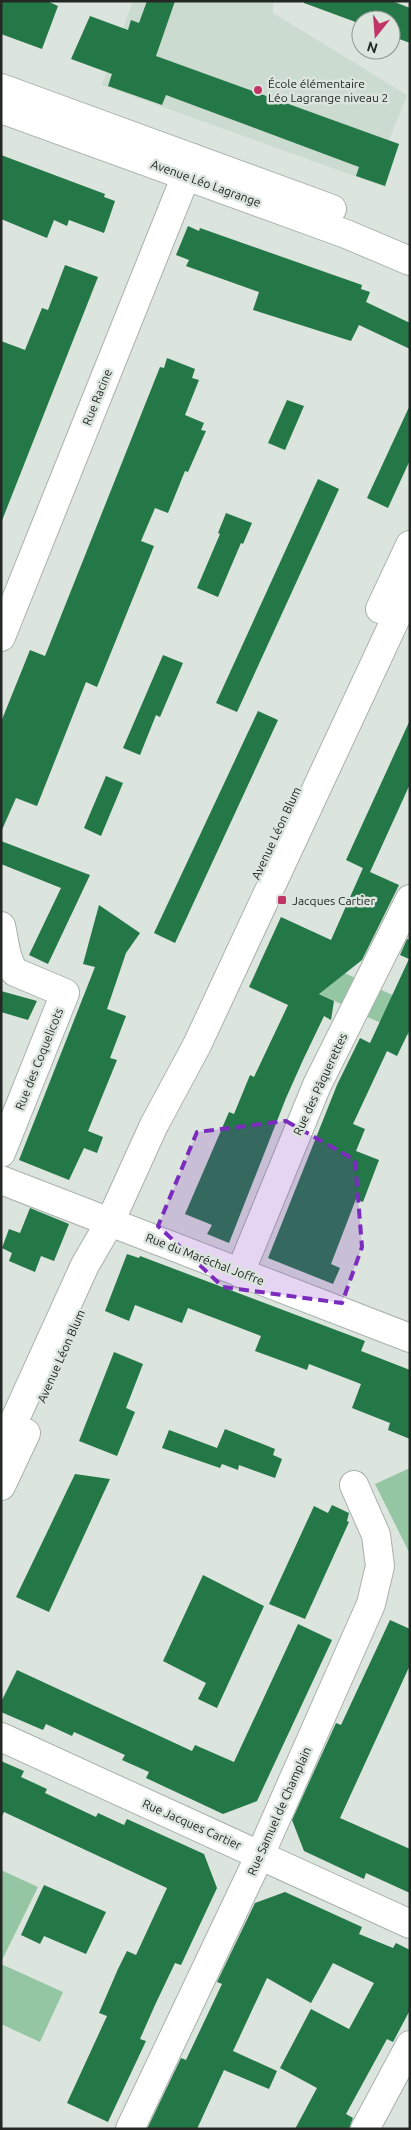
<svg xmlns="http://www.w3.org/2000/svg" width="411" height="2130" viewBox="0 0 411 2130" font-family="Ubuntu,sans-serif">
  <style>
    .built { fill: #cbdbcf }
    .green { fill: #95c6a4 }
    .building { fill: #247747 }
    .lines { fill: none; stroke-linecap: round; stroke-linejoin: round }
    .minor-casing { stroke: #a9b1ab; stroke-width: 30 }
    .major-casing { stroke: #a9b1ab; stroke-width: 30 }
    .minor { stroke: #fff; stroke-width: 28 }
    .major { stroke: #fff; stroke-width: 28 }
    .marked { fill: #7b2cbf; fill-opacity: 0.2; stroke: #7b2cbf; stroke-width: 4; stroke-dasharray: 10 6; stroke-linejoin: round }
    .poi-dot { fill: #c03466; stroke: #dbe4dd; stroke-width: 2 }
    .labels { text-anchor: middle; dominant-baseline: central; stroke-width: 5; stroke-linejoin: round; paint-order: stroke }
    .poi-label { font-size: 12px; fill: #242825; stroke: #dbe4dd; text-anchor: start }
    .street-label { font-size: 12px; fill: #242825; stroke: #dbe4dd }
  </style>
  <rect width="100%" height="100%" fill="#dbe4dd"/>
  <polygon class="built" points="133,1 273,1 273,13 407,95 389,140 399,144 385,187 102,85"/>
  <g class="green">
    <polygon points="272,938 355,978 341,1004 259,965"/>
    <polygon points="377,988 410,1003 410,1036 363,1015"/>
    <polygon points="410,1468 410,1554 375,1484"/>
    <polygon points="1,1870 38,1887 1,1962"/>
    <polygon points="1,1964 63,1992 40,2042 1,2024"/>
  </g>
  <g class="building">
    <polygon points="1,1 47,1 58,6 42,49 1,34"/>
    <polygon points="147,1 175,1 156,56 399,144 385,186 356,176 359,167 166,95 162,105 108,86 112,74 71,59 90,16 128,30 131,20 139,23"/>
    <polygon points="304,1 392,1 410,8 410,43 391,36 391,20 361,20 361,24 304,3"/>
    <polygon points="1,155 105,194 104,197 115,201 104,233 69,220 67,226 54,220 47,238 1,219"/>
    <polygon points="188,226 199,231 200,228 362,285 361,289 370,292 366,302 410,323 410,349 359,325 351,341 253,310 259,292 186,266 189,260 176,255"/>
    <polygon points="65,265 98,277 1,523 1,341 25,350 42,308 48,310"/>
    <polygon points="167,358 195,369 192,378 199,380 185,415 204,423 201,430 206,431 188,472 185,471 168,513 155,508 141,541 154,546 97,687 86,682 37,806 16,798 1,832 1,722 30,650 45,656 160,367 164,368"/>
    <polygon points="287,400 304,406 285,450 268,443"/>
    <polygon points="410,405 410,460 388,508 367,498"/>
    <polygon points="318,479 339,489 237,712 216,703"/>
    <polygon points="226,513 252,523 243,544 241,543 218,597 197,588 220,534 218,533"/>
    <polygon points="163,655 183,663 160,717 156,715 140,755 123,748"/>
    <polygon points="258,711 278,720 175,943 154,933"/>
    <polygon points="410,720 410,784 370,872 399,885 362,960 319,994 334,1001 331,1020 324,1016 303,1060 286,1098 229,1243 207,1234 212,1225 185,1214 229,1112 234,1114 250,1075 254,1077 288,1005 249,987 281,917 331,940 363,868 369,871 346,860"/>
    <polygon points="106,776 123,783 101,836 84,828"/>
    <polygon points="1,841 90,875 48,964 29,955 61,888 1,864"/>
    <polygon points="99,905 140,933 126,953 107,1009 126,1016 110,1058 117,1060 88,1131 103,1137 97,1153 84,1148 69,1180 19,1160 95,967 83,964"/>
    <polygon points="407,939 410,940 410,1029 397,1056 387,1051 353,1124 365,1129 356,1151 379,1160 363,1202 356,1199 331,1264 340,1268 333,1284 268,1258 337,1085 360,1038 370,1043 409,959 400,955"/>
    <polygon points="1,991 37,1001 28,1020 1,1012"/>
    <polygon points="30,1208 69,1224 54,1261 41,1256 35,1272 9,1261 12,1253 2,1248 9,1229 20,1233"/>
    <polygon points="127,1254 139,1258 140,1256 365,1341 361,1351 410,1370 410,1439 388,1430 390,1423 352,1408 361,1384 309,1364 307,1370 255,1351 261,1336 188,1308 182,1323 135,1305 129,1321 105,1311"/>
    <polygon points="114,1352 143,1364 126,1408 135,1412 117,1456 79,1441"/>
    <polygon points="225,1429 275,1449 273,1455 282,1459 275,1478 239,1465 238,1470 222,1464 220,1468 162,1448 169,1430 217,1448"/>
    <polygon points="75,1474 110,1479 49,1612 16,1597"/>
    <polygon points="332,1505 349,1513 347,1521 349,1522 305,1619 269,1604 314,1506 328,1513"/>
    <polygon points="203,1575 264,1606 217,1708 198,1699 206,1683 163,1661"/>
    <polygon points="390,1620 410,1629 410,1665 340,1818 410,1849 410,1893 366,1873 364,1879 304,1851 292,1820 336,1723 341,1725"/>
    <polygon points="298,1624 332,1640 257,1801 223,1814 146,1778 149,1772 122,1760 125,1755 74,1732 72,1736 46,1724 43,1730 1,1712 1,1702 17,1670 192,1751 195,1745 234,1762"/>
    <polygon points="1,1761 24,1771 21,1777 47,1789 45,1793 96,1817 98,1813 124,1825 127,1819 204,1854 217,1888 181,1965 175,1963 155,2005 140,2039 146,2041 108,2122 67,2103 107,2016 99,2013 118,1969 127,1951 136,1955 167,1888 4,1812 1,1818"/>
    <polygon points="44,1885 106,1912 86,1954 44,1936 40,1944 21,1935"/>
    <polygon points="285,1892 362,1927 359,1934 393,1948 396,1943 410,1950 410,2010 393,2042 387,2039 346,2114 353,2118 349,2129 295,2129 317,2088 280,2068 311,2009 349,2029 374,1983 333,1963 311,2003 267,1978 233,2051 277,2071 269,2089 224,2070 197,2129 147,2129 181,2058 186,2060 222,1984 217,1982 255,1903"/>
  </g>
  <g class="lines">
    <defs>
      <g id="minor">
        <polyline points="1,88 332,209"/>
        <polyline points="1,109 346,234 410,261"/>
        <polyline points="1,637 193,158"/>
        <path d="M1 926C5 942 5 959 15 972L65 993 1 1153"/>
        <polyline points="1,1180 410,1338"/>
        <polyline points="240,1273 317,1085 410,899"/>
        <polyline points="1,1737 410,1924"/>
        <polyline points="130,2129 260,1855 371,1604 380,1566 376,1535 354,1485"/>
        <polyline points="365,2129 410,2045"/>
      </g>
      <g id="major">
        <polyline points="380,609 410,545"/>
        <polyline points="1,1450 85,1265 110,1222 154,1125 197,1045 410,588"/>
        <polyline points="1,1486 26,1433"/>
      </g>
    </defs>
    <use href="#minor" class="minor-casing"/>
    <use href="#major" class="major-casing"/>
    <use href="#minor" class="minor"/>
    <use href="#major" class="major"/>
  </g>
  <path class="marked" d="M286 1121 355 1160 362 1247 342 1303 223 1287 158 1226 197 1132Z"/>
  <g class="poi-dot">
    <circle cx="258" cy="90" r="5"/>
    <rect x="277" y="895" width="10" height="10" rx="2.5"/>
  </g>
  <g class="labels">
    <g class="poi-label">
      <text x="268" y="83">École élémentaire<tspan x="268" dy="14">Léo Lagrange niveau 2</tspan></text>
      <text x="292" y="900">Jacques Cartier</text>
    </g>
    <g class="street-label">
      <text transform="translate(206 183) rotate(20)">Avenue Léo Lagrange</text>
      <text transform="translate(97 397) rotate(-68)">Rue Racine</text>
      <text transform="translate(276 833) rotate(-65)">Avenue Léon Blum</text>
      <text transform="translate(39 1059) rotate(-68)">Rue des Coquelicots</text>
      <text transform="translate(320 1084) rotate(-65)">Rue des Pâquerettes</text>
      <text transform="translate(205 1259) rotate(21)">Rue du Maréchal Joffre</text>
      <text transform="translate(61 1356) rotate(-66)">Avenue Léon Blum</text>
      <text transform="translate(279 1811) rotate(-66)">Rue Samuel de Champlain</text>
      <text transform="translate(192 1824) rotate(24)">Rue Jacques Cartier</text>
    </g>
  </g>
  <rect width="411" height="2130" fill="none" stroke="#242825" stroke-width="5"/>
  <g transform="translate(376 35) rotate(197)"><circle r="24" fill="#dbe4dd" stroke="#929993"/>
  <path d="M0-4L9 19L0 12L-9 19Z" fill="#c03466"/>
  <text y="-8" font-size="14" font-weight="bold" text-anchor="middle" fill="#242825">N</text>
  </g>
</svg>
